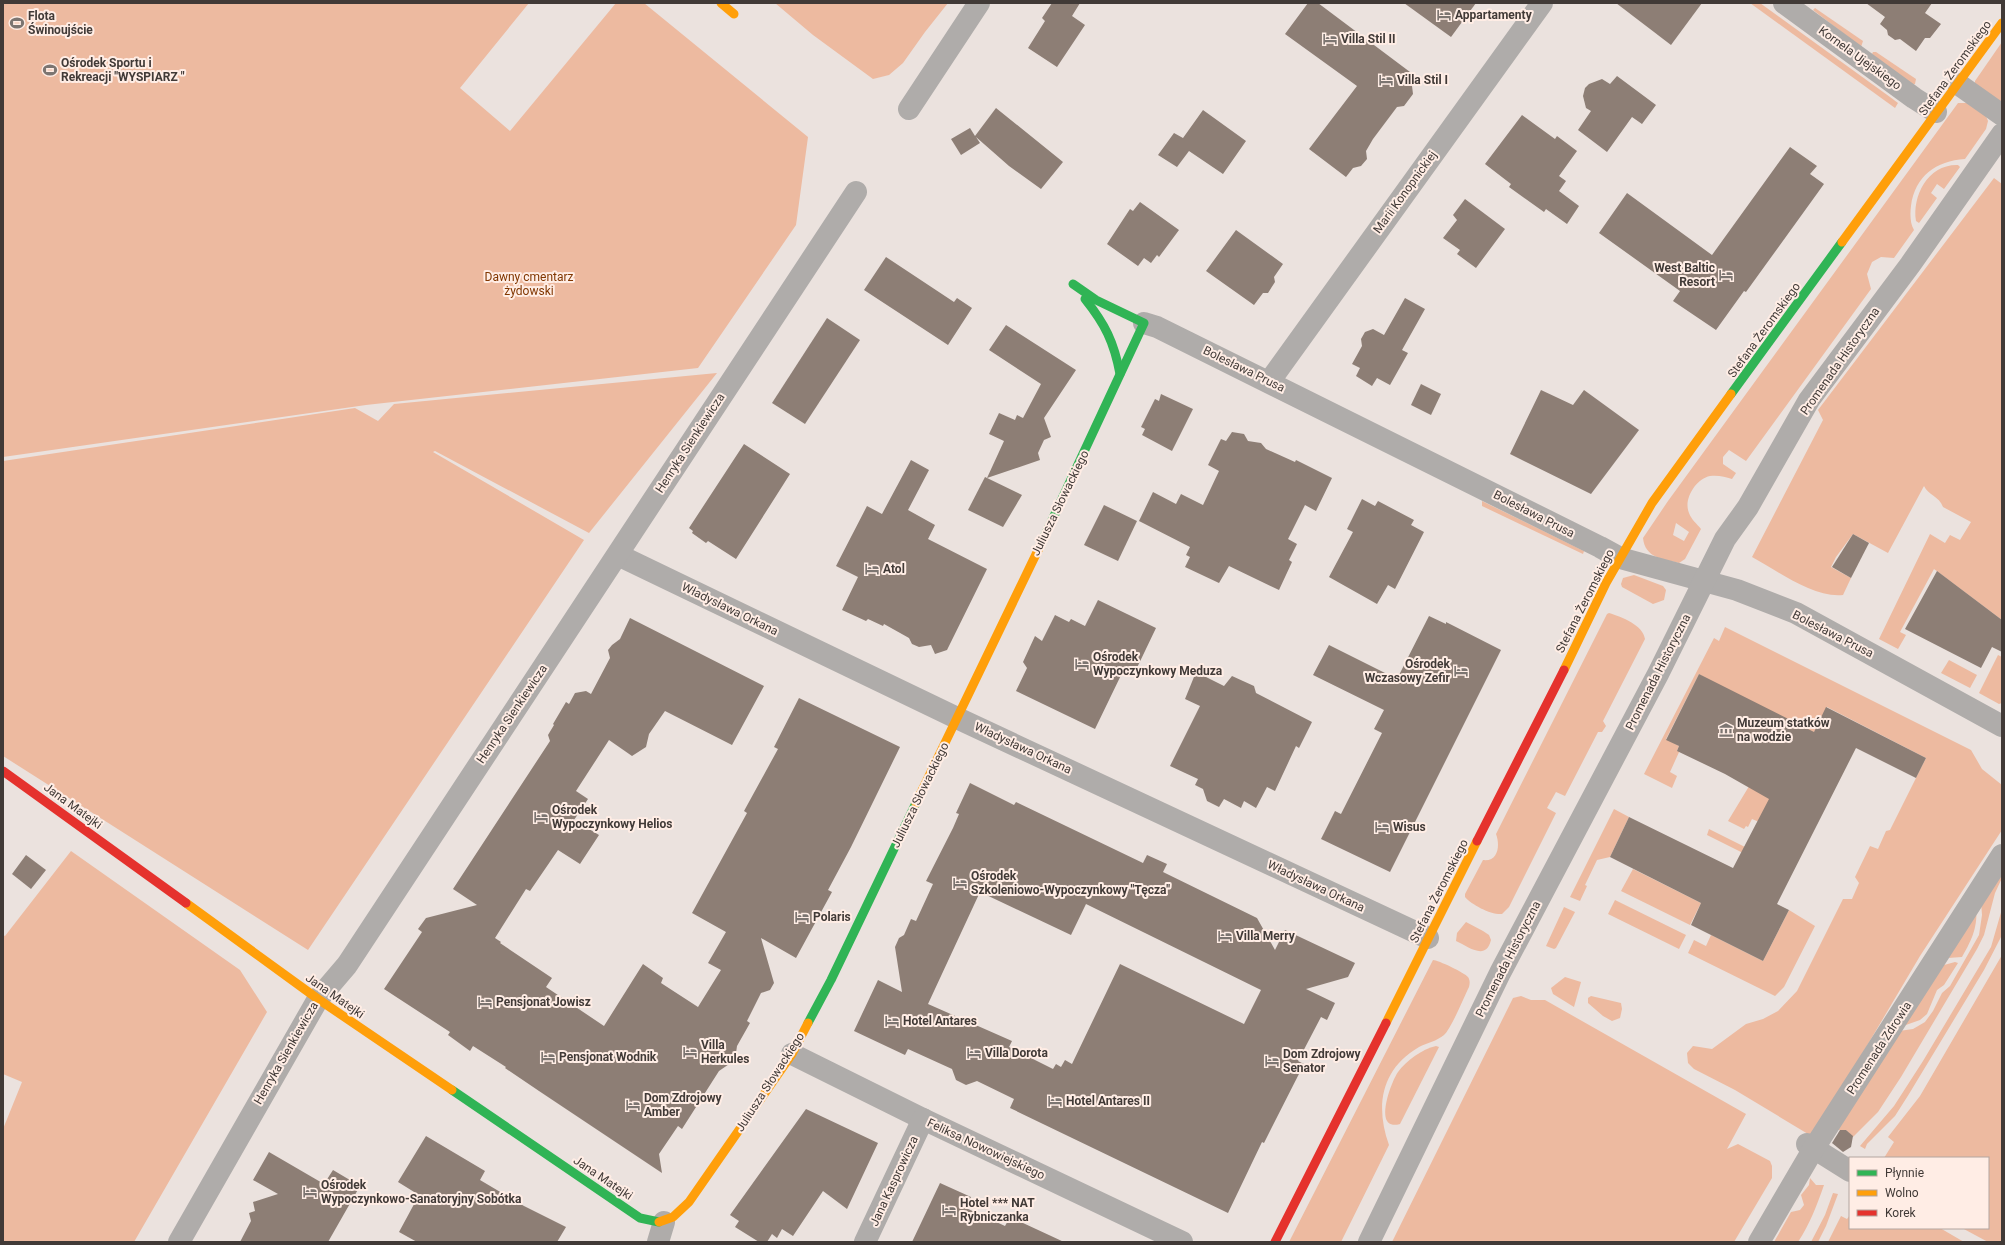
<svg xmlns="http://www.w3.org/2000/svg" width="2005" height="1245" viewBox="0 0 2005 1245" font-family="Roboto,sans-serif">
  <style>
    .green { fill: #edbaa0; fill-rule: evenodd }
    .building { fill: #8d7e75; fill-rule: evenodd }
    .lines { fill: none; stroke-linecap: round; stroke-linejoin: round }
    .street { stroke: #afacaa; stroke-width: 22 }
    .fast { stroke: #30b455; stroke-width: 9 }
    .slow { stroke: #ff9f0a; stroke-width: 9 }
    .jam { stroke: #e5322d; stroke-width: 9 }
    .labels { text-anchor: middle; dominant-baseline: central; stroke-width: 4; stroke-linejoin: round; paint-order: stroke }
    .poi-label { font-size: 12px; font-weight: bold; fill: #413a37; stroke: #ffede5; text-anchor: start }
    .street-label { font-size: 12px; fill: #413a37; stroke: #ffede5 }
    .park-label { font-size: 12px; fill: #813600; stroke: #ffede5 }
  </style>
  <rect width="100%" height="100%" fill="#ebe2de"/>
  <g class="green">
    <polygon points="3,3 529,3 460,88 510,131 616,3 644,3 808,137 796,225 698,368 366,405 3,457"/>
    <polygon points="775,3 948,3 925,32 903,63 889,75 873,79 813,35"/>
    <polygon points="1750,3 1760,3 1890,97 1898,103 1895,108"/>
    <polygon points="1815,8 1863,41 1861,47 1813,10"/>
    <polygon points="2002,42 2002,103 1975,86 1975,81"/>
    <polygon points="1873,52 1876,52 1916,79 1915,84 1912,85 1872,54"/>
    <path d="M1958 103H1967L1986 116 1988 121 1986 129 1965 159C1936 161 1915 176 1911 206 1910 213 1910 224 1914 230L1894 258 1881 257 1872 262 1867 274 1871 289 1746 461 1729 450 1723 457V464L1736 473 1732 479C1725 477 1719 475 1710 476 1696 479 1683 499 1689 513 1691 519 1697 524 1701 529L1685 559 1679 563C1663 559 1645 558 1643 538L1668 501ZM1676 523 1689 532 1684 541 1673 535Z"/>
    <path d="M1958 165 1960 167 1944 189 1937 184 1931 193 1937 198 1919 223 1916 221C1912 196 1928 164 1958 165Z"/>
    <path d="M1994 178 2002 184V620L1934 569 1900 632 1906 635 1898 649 1879 639 1930 534 1945 543 1950 535 1960 540 1971 522 1943 507C1939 496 1928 495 1924 486L1888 553 1853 534 1836 557 1831 567 1851 578 1843 595C1813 598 1778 571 1752 557L1823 420 1818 410Z"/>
    <polygon points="717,373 589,533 435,451 433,452 584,540 308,950 3,756 3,461 355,408 378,421 394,404"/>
    <polygon points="1482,501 1584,551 1583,554 1482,506"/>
    <polygon points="1634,575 1663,586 1666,590 1664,600 1653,604 1622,587 1621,584 1623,578"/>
    <path d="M1609 613C1622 617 1643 625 1645 639L1603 721 1606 726 1602 732H1598L1565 796 1556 792 1547 808 1556 813 1509 907 1502 914C1491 915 1472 905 1465 897V894L1483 860C1499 862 1500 844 1496 834L1607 614Z"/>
    <polygon points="1725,627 1971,750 1982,769 2002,785 2002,830 1920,956 1813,1137 1735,1090 1694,1069 1688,1063 1687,1053 1693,1046 1712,1049 1746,1024 1763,1019 1778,1011 1797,991 1843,899 1852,899 1859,883 1855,877 1870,846 1878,849 1886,831 1890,830 1926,758 1827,707 1807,746 1699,674 1666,739 1679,746 1677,751 1680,750 1670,772 1677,776 1672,788 1644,774 1714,638 1719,641"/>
    <polygon points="1998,655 2002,657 2002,703 1999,704 1979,693"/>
    <polygon points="1949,660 1977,675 1970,688 1941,673"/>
    <polygon points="1751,783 1774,794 1759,822 1752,819 1748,827 1746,826 1744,829 1728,821"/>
    <polygon points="1614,809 1629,817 1610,857 1597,860 1585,885 1587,886 1580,901 1570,897"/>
    <polygon points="1709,829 1747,848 1751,857 1707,835"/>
    <polygon points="71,851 240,970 267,1012 134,1242 3,1242 3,1129 22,1082 3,1074 3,935 5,936"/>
    <polygon points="1633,869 1701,903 1690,925 1621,891"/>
    <polygon points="2002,869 2002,878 1995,893 1984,935 1977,949 1901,1077 1878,1112 1853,1137 1846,1130 1838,1130 1899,1031 1913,1029 1925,1022 1933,1011 1942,993 1950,986 1979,935 1982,915 1981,902"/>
    <polygon points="1615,900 1686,935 1679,949 1608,914"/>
    <path d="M1976 903C1978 927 1973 937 1962 957L1948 958Z"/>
    <polygon points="1564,907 1575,912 1556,948 1554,949 1546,946"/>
    <polygon points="2002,909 2001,937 1984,970 1909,1094 1895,1116 1867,1144 1865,1149 1860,1146 1894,1106 1923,1061 1991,947"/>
    <polygon points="1789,910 1815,926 1784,987 1775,996 1688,953 1694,940 1706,946 1711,935 1763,961"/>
    <path d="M1466 922 1483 931 1489 935 1491 940C1486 961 1469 947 1456 941L1457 933Z"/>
    <polygon points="2002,955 2002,1242 1988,1242 1962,1228 1988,1228 1988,1158 1884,1158 1894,1142 1888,1137 1920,1096"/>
    <path d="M1433 960C1438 960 1465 973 1468 977 1470 980 1470 983 1469 987 1464 997 1451 1029 1444 1035 1437 1041 1427 1043 1419 1047 1381 1069 1375 1106 1389 1145L1341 1242H1289Z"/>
    <polygon points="1955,962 1958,963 1944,985 1937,990 1927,1014 1920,1020 1903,1026 1944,965"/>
    <polygon points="1565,977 1581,982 1574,1007 1553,994 1551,988"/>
    <polygon points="1521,996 1531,1000 1545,1000 1746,1114 1727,1149 1738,1144 1770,1161 1772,1166 1772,1178 1734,1242 1392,1242 1513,998"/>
    <polygon points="1591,996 1621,1003 1622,1009 1620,1018 1612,1021 1603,1016 1588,1003 1588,998"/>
    <path d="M1436 1046 1439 1047 1400 1124C1372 1132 1391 1082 1398 1072 1406 1061 1422 1049 1436 1046Z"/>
    <path d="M1810 1178 1816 1185H1824C1817 1205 1810 1224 1798 1242H1774L1791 1212 1800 1210 1804 1205 1801 1195 1809 1185Z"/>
    <polygon points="1833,1193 1838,1194 1826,1226 1818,1242 1811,1242 1825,1215"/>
    <polygon points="1850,1215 1850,1228 1940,1228 1964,1242 1828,1242 1841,1216 1847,1219"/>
  </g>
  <g class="building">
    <polygon points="1052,3 1080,3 1072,16 1085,25 1057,67 1028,48 1045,21 1042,18"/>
    <polygon points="1308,3 1318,3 1418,78 1412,86 1413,94 1404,106 1397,107 1373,139 1366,151 1367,159 1361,166 1353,168 1346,177 1309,149 1357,86 1285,34"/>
    <polygon points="1404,3 1476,3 1451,37"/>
    <polygon points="1616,3 1702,3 1671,45"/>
    <polygon points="1866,3 1932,3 1925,13 1941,24 1930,38 1925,38 1916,51 1900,39 1895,40 1888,35 1887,30 1880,24 1885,17"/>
    <polygon points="1617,76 1656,105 1642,124 1632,117 1607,152 1578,130 1591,111 1586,108 1583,96 1585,88 1589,84 1602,79 1610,84"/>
    <polygon points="996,108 1063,162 1041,189 1009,166 976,137 980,143 961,155 951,139 970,128 975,136"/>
    <polygon points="1203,110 1246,141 1223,174 1189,151 1177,167 1158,155 1174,133 1183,138"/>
    <polygon points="1522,115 1555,139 1557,136 1577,151 1559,176 1566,181 1559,191 1579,206 1567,224 1546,209 1544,212 1509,187 1511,184 1485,164"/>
    <polygon points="1790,147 1817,166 1810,174 1824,184 1746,292 1744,291 1716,330 1673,301 1680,291 1599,233 1627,193 1712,255"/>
    <polygon points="1465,199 1505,229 1476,268 1457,254 1460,250 1443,238 1457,220 1453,215"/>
    <polygon points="1140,202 1179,230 1159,257 1157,255 1151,263 1144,258 1138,266 1107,244 1130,209 1133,211"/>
    <polygon points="1236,230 1283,264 1274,277 1275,282 1268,293 1263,293 1254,305 1206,271"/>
    <polygon points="886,257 954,302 957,298 972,308 948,345 864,290"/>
    <polygon points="1405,298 1425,309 1402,350 1408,353 1390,385 1377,378 1372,386 1356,376 1360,368 1352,364 1362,346 1361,339 1365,332 1373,329 1384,335"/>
    <polygon points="827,318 860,340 805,424 772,403"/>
    <polygon points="1006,325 1076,370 1044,418 1051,437 1044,440 1038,453 1040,460 987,478 1004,441 989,434 999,413 1015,420 1017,415 1023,418 1041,384 989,350"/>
    <polygon points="1421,384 1441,394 1431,415 1411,405"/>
    <polygon points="1541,390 1573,405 1584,390 1639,430 1591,494 1510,454"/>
    <polygon points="1161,394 1193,409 1172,451 1142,435 1145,429 1141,427 1155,399 1159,401"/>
    <polygon points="1232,432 1244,434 1248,441 1261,443 1266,449 1295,462 1296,460 1332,478 1316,511 1305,505 1288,539 1297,544 1289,560 1292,562 1279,590 1229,566 1219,583 1185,567 1190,557 1186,555 1190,547 1139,521 1153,492 1176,504 1181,494 1203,505 1219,471 1208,465 1221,439 1226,441"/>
    <polygon points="744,444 790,474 736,559 708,541 706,543 692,533 693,531 689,528"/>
    <polygon points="911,460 929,470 908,510 935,525 928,539 987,569 947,650 935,654 931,645 919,647 912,644 909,638 884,624 883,626 868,619 866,621 842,610 858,577 836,566 867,506 882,514"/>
    <polygon points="985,477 1022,495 1003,527 968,510"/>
    <polygon points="1362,499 1375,506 1378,501 1414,520 1411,525 1424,532 1395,589 1388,585 1377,604 1329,577 1353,532 1347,529"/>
    <polygon points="1104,505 1137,521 1118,561 1084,545"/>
    <polygon points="1853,534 1869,543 1851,578 1832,567"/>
    <polygon points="1937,571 2002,620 2002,652 1992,647 1981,668 1905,629"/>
    <polygon points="1098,600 1156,628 1134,674 1124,669 1095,729 1016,691 1027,668 1023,662 1035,636 1042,641 1055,615 1069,622 1071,619 1085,626"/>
    <polygon points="1429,616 1446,624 1446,622 1501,650 1390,872 1321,839 1335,811 1341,814 1382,733 1374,729 1384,710 1313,675 1329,645 1397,679"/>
    <polygon points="630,618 764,686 732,745 665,711 649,734 646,747 632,756 609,740 576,791 588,799 574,820 599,835 580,864 558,850 530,891 526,889 495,938 501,942 500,943 552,978 546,987 604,1026 643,964 663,978 661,983 698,1007 721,970 708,963 726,932 692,913 747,813 744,811 778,749 774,747 799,698 900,747 851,847 828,890 832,892 796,958 761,938 774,983 770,990 761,993 747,1021 750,1023 737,1046 735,1060 719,1071 682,1129 678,1126 659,1154 662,1173 539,1091 505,1068 506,1067 473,1046 470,1051 448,1035 450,1032 384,989 422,932 418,929 426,918 477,905 453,889 550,741 548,735 554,725 553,724 566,702 569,704 575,693 586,691 591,694 610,658 608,650 612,645 620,639"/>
    <polygon points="1196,672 1224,686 1232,676 1254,686 1256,693 1312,722 1299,748 1296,746 1275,791 1267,787 1256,808 1244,801 1241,808 1224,799 1219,807 1207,801 1203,789 1195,785 1198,779 1170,766 1200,706 1185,699"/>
    <polygon points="1699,674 1814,732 1826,707 1926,758 1916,778 1856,748 1777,904 1789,910 1763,961 1691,925 1701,903 1610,857 1629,817 1733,868 1769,799 1725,774 1677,751 1679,746 1666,740"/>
    <path d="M970 783 1014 805 1016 802 1143 863 1147 855 1167 864 1163 872 1257 918 1275 950 1285 930 1355 963 1348 977 1306 989 1335 1003 1327 1020 1321 1017 1298 1061 1304 1064 1272 1127 1264 1143 1262 1142 1228 1213 1010 1108 1014 1099 977 1081 966 1085 956 1080 952 1069 908 1049 905 1055 854 1031 878 980 902 992 895 947 899 938 904 935 911 919 916 921 933 884 926 881 953 828 959 814 956 813ZM980 892 1071 935 1086 904 1261 990 1244 1024 1120 964 1072 1064 1065 1060 1061 1067 1056 1064 1053 1069 1009 1047 1012 1041 928 1004Z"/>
    <polygon points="26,855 46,870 31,889 12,874"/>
    <polygon points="806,1109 878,1143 847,1209 823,1191 793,1236 782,1229 777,1238 772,1234 767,1242 759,1242 735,1227 739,1221 730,1215"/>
    <polygon points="1840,1130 1846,1130 1853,1136 1851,1147 1843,1152 1832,1143"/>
    <polygon points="426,1136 485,1171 480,1180 524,1206 566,1227 557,1242 417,1242 399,1232 419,1195 398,1182"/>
    <polygon points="269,1152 324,1184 333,1170 360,1186 328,1242 240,1242 251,1221 249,1213 255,1211 253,1202 278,1194 253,1180"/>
    <polygon points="940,1183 971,1197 966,1208 1005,1226 1010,1217 1064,1242 912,1242"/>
  </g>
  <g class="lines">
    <g class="street">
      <polyline points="1784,3 1914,98 1936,112"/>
      <polyline points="1958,84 2002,115"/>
      <polyline points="909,109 979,3"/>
      <polyline points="1144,323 1157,327 1600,547 1620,558 1737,590 1796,613 2002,726"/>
      <polyline points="1269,382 1542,3"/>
      <polyline points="618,555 957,718 1428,938"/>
      <polyline points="792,1054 923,1119 1182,1242"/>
      <polyline points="1807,1144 1850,1171"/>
      <path d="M179 1242 318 999 347 965C517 707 686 449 856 192"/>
      <polyline points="658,1242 664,1222"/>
      <polyline points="865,1242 923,1119"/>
      <polyline points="1369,1242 1500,973 1658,674 1725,539 1748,507 1809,400 1910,265 2002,134"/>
      <polyline points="1759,1242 1814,1148 2002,855"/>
    </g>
    <g class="fast">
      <path d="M1085 299C1105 324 1114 342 1120 374"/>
      <polyline points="1731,394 1842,242"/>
      <polyline points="1040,546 1144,323 1096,300 1073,284"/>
      <polyline points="808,1023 831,980 916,803"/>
      <polyline points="452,1090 640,1218 659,1222"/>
    </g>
    <g class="slow">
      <polyline points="721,3 734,14"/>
      <polyline points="1842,242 2002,23"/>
      <polyline points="1564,670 1606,583 1652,503 1731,394"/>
      <polyline points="916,803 1040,546"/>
      <polyline points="186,903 318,999 452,1090"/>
      <polyline points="1386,1023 1477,841"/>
      <polyline points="659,1222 673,1217 689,1202 792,1054 808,1023"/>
    </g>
    <g class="jam">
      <polyline points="3,771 186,903"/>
      <polyline points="1477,841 1564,670"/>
      <polyline points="1275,1242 1386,1023"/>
    </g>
  </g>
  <defs>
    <symbol id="hotel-bare" viewBox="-9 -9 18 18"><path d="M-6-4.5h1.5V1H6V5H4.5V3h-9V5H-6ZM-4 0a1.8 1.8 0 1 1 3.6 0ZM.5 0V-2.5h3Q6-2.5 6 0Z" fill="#7c7571" stroke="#ffede5" stroke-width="2.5" paint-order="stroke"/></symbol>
    <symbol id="stadium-bare" viewBox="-9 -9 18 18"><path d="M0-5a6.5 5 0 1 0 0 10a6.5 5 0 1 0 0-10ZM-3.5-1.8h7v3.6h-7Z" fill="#7c7571" stroke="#ffede5" stroke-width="2.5" paint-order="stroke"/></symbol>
    <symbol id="museum-bare" viewBox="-9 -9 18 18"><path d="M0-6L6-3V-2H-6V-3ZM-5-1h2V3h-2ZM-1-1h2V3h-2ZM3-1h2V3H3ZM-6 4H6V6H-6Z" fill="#7c7571" stroke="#ffede5" stroke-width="2.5" paint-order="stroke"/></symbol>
  </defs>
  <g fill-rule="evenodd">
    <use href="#hotel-bare" x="1434" y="5" width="20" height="20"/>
    <use href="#stadium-bare" x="7" y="13" width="20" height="20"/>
    <use href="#hotel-bare" x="1320" y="29" width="20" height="20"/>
    <use href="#stadium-bare" x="40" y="60" width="20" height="20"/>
    <use href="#hotel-bare" x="1376" y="70" width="20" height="20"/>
    <use href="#hotel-bare" x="1716" y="265" width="20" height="20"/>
    <use href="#hotel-bare" x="862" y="559" width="20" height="20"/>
    <use href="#hotel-bare" x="1072" y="654" width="20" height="20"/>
    <use href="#hotel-bare" x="1451" y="661" width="20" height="20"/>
    <use href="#museum-bare" x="1716" y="720" width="20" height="20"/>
    <use href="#hotel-bare" x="531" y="807" width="20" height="20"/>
    <use href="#hotel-bare" x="1372" y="817" width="20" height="20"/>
    <use href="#hotel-bare" x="950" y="873" width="20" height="20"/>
    <use href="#hotel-bare" x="792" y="907" width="20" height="20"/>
    <use href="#hotel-bare" x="1215" y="926" width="20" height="20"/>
    <use href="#hotel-bare" x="475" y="992" width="20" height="20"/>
    <use href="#hotel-bare" x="882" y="1011" width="20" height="20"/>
    <use href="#hotel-bare" x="680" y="1042" width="20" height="20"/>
    <use href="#hotel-bare" x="964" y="1043" width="20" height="20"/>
    <use href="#hotel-bare" x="538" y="1047" width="20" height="20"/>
    <use href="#hotel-bare" x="1262" y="1051" width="20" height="20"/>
    <use href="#hotel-bare" x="1045" y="1091" width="20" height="20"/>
    <use href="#hotel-bare" x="623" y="1095" width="20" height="20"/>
    <use href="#hotel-bare" x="300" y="1182" width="20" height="20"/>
    <use href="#hotel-bare" x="939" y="1200" width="20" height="20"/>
  </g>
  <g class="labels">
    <g class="poi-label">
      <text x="1455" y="15">Appartamenty</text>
      <text x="28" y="16">Flota<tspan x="28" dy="14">Świnoujście</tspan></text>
      <text x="1341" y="39">Villa Stil II</text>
      <text x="61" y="63">Ośrodek Sportu i<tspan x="61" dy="14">Rekreacji "WYSPIARZ "</tspan></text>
      <text x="1397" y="80">Villa Stil I</text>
      <text x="1715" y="268" text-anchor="end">West Baltic<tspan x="1715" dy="14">Resort</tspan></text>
      <text x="883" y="569">Atol</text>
      <text x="1093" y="657">Ośrodek<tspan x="1093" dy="14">Wypoczynkowy Meduza</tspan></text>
      <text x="1450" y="664" text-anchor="end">Ośrodek<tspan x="1450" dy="14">Wczasowy Zefir</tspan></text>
      <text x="1737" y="723">Muzeum statków<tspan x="1737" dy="14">na wodzie</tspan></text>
      <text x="552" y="810">Ośrodek<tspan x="552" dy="14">Wypoczynkowy Helios</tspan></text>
      <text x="1393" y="827">Wisus</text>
      <text x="971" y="876">Ośrodek<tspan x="971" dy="14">Szkoleniowo-Wypoczynkowy "Tęcza"</tspan></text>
      <text x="813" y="917">Polaris</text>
      <text x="1236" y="936">Villa Merry</text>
      <text x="496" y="1002">Pensjonat Jowisz</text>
      <text x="903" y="1021">Hotel Antares</text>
      <text x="701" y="1045">Villa<tspan x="701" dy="14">Herkules</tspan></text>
      <text x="985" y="1053">Villa Dorota</text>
      <text x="1283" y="1054">Dom Zdrojowy<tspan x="1283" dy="14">Senator</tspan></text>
      <text x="559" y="1057">Pensjonat Wodnik</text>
      <text x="644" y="1098">Dom Zdrojowy<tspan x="644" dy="14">Amber</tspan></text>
      <text x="1066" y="1101">Hotel Antares II</text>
      <text x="321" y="1185">Ośrodek<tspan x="321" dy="14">Wypoczynkowo-Sanatoryjny Sobótka</tspan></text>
      <text x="960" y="1203">Hotel *** NAT<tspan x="960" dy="14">Rybniczanka</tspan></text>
    </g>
    <g class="street-label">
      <text transform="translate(1860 58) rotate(36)">Kornela Ujejskiego</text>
      <text transform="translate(1955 68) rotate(-54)">Stefana Żeromskiego</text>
      <text transform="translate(1405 192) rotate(-54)">Marii Konopnickiej</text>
      <text transform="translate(1764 330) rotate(-54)">Stefana Żeromskiego</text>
      <text transform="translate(1840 361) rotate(-55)">Promenada Historyczna</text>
      <text transform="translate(1244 369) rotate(26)">Bolesława Prusa</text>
      <text transform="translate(690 443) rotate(-57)">Henryka Sienkiewicza</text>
      <text transform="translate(1060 503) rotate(-64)">Juliusza Słowackiego</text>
      <text transform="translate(1534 514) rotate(27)">Bolesława Prusa</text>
      <text transform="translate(1585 601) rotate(-63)">Stefana Żeromskiego</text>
      <text transform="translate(730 609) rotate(26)">Władysława Orkana</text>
      <text transform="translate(1833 634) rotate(27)">Bolesława Prusa</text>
      <text transform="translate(1658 672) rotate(-63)">Promenada Historyczna</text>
      <text transform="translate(512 714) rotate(-56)">Henryka Sienkiewicza</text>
      <text transform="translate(1023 748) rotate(25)">Władysława Orkana</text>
      <text transform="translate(920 795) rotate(-64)">Juliusza Słowackiego</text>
      <text transform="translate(73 806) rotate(36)">Jana Matejki</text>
      <text transform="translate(1316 886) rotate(25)">Władysława Orkana</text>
      <text transform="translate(1439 891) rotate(-63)">Stefana Żeromskiego</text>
      <text transform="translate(1508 959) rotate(-63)">Promenada Historyczna</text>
      <text transform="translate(335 996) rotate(35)">Jana Matejki</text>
      <text transform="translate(1879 1048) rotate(-57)">Promenada Zdrowia</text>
      <text transform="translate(286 1053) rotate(-60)">Henryka Sienkiewicza</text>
      <text transform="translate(770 1082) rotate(-57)">Juliusza Słowackiego</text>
      <text transform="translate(986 1149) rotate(25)">Feliksa Nowowiejskiego</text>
      <text transform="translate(603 1178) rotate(34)">Jana Matejki</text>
      <text transform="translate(894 1181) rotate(-65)">Jana Kasprowicza</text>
    </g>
    <g class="park-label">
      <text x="529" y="277">Dawny cmentarz<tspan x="529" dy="14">żydowski</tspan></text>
    </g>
  </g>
  <rect width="2005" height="1245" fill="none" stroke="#413a37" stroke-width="8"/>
  <rect x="1849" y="1157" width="140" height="72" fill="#ffede5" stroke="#b3a59f"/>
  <rect x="1857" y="1170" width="20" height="6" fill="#30b455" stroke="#b3a59f"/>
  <text x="1885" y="1177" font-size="12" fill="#413a37">Płynnie</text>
  <rect x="1857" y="1190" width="20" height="6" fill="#ff9f0a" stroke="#b3a59f"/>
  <text x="1885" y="1197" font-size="12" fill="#413a37">Wolno</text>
  <rect x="1857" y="1210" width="20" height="6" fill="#e5322d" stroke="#b3a59f"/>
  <text x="1885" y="1217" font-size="12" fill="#413a37">Korek</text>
</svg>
